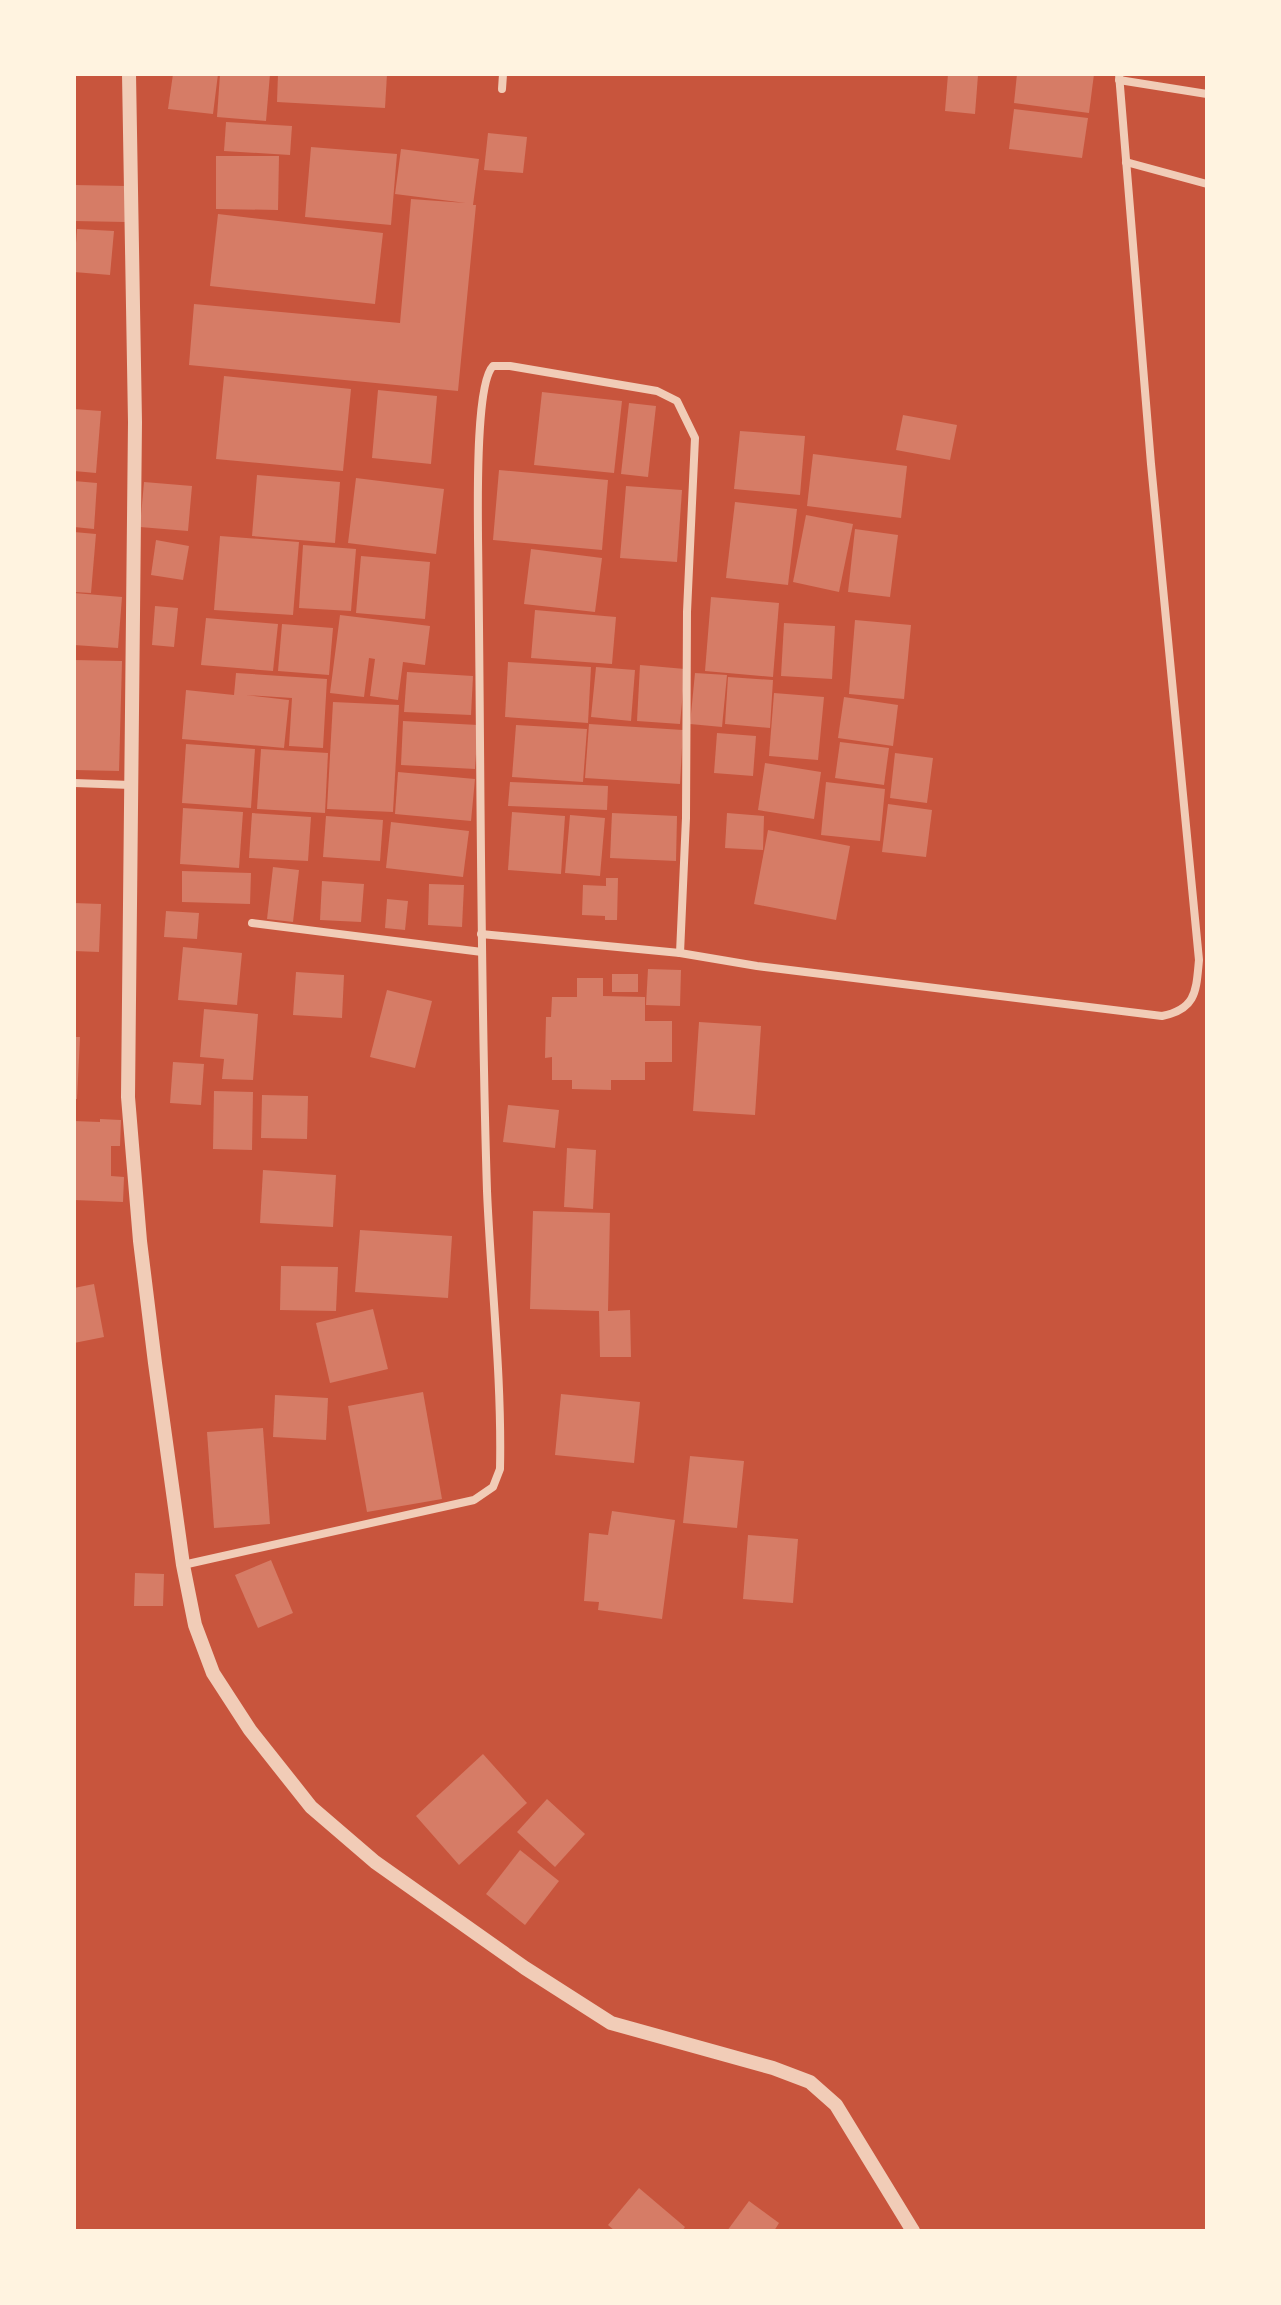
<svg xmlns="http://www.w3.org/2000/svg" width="1281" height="2305" viewBox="0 0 1281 2305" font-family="Quicksand,sans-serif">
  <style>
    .building { fill: #d67c66 }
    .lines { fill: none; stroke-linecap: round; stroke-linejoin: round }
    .minor { stroke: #f1ccb7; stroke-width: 8 }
    .tertiary { stroke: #f1ccb7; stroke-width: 14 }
  </style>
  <rect width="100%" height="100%" fill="#c8553d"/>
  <g class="building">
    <polygon points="173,74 218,74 213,114 168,109"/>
    <polygon points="220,74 270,74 266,121 217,117"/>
    <polygon points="278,74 387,74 385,108 277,102"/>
    <polygon points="948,74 978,75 975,114 945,111"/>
    <polygon points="1017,74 1094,74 1089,113 1014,103"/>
    <polygon points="1014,109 1088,118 1082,158 1009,149"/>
    <polygon points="226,122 292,126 290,155 224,151"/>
    <polygon points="488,133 527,137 523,173 484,170"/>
    <polygon points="311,147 397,154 391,225 305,217"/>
    <polygon points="401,149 479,159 473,205 476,205 458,391 189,365 194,304 400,323 411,199 466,203 395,194"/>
    <polygon points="216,156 279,156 278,210 216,209"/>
    <polygon points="74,185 127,186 125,222 74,221"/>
    <polygon points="218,214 383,233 375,304 210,286"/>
    <polygon points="77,229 114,231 110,275 74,272"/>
    <polygon points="224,376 351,389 343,471 216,459"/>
    <polygon points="378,390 437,396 431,464 372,458"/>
    <polygon points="542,392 622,401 614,473 534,465"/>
    <polygon points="629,403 656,406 648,477 621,474"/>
    <polygon points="74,409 101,411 96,473 74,471"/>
    <polygon points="903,415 957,425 950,460 896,450"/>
    <polygon points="740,431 805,436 800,495 734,489"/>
    <polygon points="813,454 907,466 901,518 807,506"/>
    <polygon points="499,470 608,480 602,550 493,540"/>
    <polygon points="257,475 340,482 335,543 252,536"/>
    <polygon points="356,478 444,489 436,554 348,543"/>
    <polygon points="74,481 97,483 94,529 74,527"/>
    <polygon points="144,482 192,486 188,531 140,527"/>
    <polygon points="626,486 682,490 677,562 620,558"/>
    <polygon points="735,502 797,509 788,585 726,578"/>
    <polygon points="806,515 853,524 839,592 793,582"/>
    <polygon points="855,529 898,535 890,597 848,592"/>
    <polygon points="74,532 96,534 91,593 74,592"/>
    <polygon points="220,536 299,542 293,615 214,610"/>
    <polygon points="156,540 189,546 183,580 151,575"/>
    <polygon points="303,545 356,549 351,611 299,608"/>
    <polygon points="531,549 602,558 595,612 524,604"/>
    <polygon points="361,556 430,562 425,619 356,613"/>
    <polygon points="74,593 122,597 118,648 74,645"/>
    <polygon points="711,597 779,603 773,677 705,671"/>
    <polygon points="155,606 178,608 174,647 152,645"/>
    <polygon points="535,610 616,617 612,664 531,658"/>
    <polygon points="340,615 430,626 425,665 403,662 398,700 370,696 375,659 369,658 364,697 330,693"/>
    <polygon points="206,618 278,624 273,671 201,665"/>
    <polygon points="855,620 911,625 904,699 849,694"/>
    <polygon points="784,623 835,626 832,679 781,676"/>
    <polygon points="282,624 333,628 329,675 278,671"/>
    <polygon points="74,660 122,661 119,771 74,770"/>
    <polygon points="508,662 591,667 588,723 505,717"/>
    <polygon points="640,665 685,669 680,724 637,721"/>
    <polygon points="596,667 635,670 631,721 591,717"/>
    <polygon points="407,672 473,676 471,715 404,712"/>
    <polygon points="236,673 327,679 323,748 289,746 292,698 246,695 289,700 284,748 182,739 186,690 234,695"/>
    <polygon points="695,673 727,675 722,727 690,724"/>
    <polygon points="728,677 773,680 770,728 725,724"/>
    <polygon points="774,693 824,697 818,760 769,756"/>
    <polygon points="844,697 898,705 893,746 838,738"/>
    <polygon points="333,702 399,705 393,812 327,809"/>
    <polygon points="403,721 478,725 475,769 401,765"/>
    <polygon points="589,724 683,730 680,784 585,778"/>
    <polygon points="516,725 587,729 583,782 512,777"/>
    <polygon points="717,733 756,736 753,776 714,773"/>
    <polygon points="840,742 889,748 884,785 835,778"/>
    <polygon points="186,744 255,749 251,808 182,803"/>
    <polygon points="261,749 328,753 325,813 257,809"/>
    <polygon points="895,753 933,758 927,803 890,798"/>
    <polygon points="765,763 821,772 814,819 758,810"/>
    <polygon points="398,772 475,779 471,821 395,814"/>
    <polygon points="510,782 608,786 607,810 508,806"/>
    <polygon points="826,782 885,789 880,841 821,835"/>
    <polygon points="888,804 932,810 926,857 882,852"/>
    <polygon points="183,808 243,812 239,868 180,864"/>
    <polygon points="512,812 565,816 561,874 508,870"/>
    <polygon points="252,813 311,817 308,861 249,858"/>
    <polygon points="612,813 677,816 676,861 610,858"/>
    <polygon points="727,813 764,816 763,850 725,848"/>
    <polygon points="570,815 605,818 600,876 565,873"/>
    <polygon points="326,816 383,820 380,861 323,857"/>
    <polygon points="391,822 469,831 463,877 386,868"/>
    <polygon points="768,830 850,846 836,920 754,904"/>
    <polygon points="273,867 299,870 293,922 267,919"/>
    <polygon points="182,871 251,873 250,904 182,902"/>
    <polygon points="606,878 618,878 617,920 605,920 605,916 582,915 583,885 606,886"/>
    <polygon points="322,881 364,884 361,922 320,920"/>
    <polygon points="429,884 464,885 462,927 428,925"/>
    <polygon points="387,899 408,901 405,930 385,928"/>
    <polygon points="74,903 101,904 99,952 74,951"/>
    <polygon points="166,911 199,913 197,939 164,937"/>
    <polygon points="183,947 242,953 237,1005 178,1000"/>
    <polygon points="648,969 681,970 680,1006 646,1005"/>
    <polygon points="296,972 344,975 342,1018 293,1015"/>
    <rect x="612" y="974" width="26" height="18"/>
    <polygon points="577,978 603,978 603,996 645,997 645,1021 672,1021 672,1062 645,1062 645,1080 611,1080 611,1090 572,1089 572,1080 552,1080 552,1057 545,1058 546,1017 551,1017 552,997 577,997"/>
    <polygon points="387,990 432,1001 415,1068 370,1057"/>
    <polygon points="204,1009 258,1014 253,1080 222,1079 224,1059 200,1057"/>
    <polygon points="699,1022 761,1026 755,1115 693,1111"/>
    <polygon points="74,1037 80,1037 77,1099 74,1099"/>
    <polygon points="173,1062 204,1064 201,1105 170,1103"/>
    <polygon points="214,1091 253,1092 252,1150 213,1149"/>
    <polygon points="262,1095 308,1096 307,1139 261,1138"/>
    <polygon points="508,1105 559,1110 555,1148 503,1142"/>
    <polygon points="100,1119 121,1120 120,1146 111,1146 111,1176 124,1177 123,1202 74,1200 74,1121 100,1122"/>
    <polygon points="567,1148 596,1150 593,1209 564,1207"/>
    <polygon points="263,1170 336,1175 333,1227 260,1223"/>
    <polygon points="533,1211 610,1213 608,1311 630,1310 631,1357 600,1357 599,1311 530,1309"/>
    <polygon points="360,1230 452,1236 448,1298 355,1292"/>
    <polygon points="281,1266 338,1267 336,1311 280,1310"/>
    <polygon points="94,1284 104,1337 74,1343 74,1288"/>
    <polygon points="373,1309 388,1369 330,1383 316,1323"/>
    <polygon points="423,1392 442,1499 367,1512 348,1406"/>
    <polygon points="561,1394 640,1402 634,1463 555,1455"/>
    <polygon points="275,1395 328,1398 326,1440 273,1437"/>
    <polygon points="263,1428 270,1524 214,1528 207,1432"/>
    <polygon points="690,1456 744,1461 737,1528 683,1523"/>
    <polygon points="612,1511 675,1520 662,1619 598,1610 599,1602 584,1601 589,1533 608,1535"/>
    <polygon points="748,1535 798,1539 793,1603 743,1599"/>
    <polygon points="271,1560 293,1613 258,1628 235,1575"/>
    <polygon points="135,1573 164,1574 163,1606 134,1606"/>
    <polygon points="483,1754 527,1803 459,1865 416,1816"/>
    <polygon points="547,1799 585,1834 555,1867 517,1832"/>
    <polygon points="520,1850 559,1881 525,1925 486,1894"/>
    <polygon points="639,2188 685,2227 682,2231 615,2231 608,2225"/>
    <polygon points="749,2201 779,2223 774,2231 727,2231"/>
  </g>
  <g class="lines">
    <g class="minor">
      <polyline points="1119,80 1207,94"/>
      <polyline points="502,89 503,74"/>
      <polyline points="1126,162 1207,184"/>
      <polyline points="74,783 131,785"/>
      <polyline points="252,923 482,952"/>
      <path d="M481 934 680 953 757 966 1162 1016C1197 1009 1196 990 1199 960L1151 464 1119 74"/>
      <path d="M183 1565 474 1500 493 1487 500 1469C502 1377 491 1283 487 1191 480 974 481 756 478 538 478 508 475 384 493 366H510L657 391 677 401 695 438 687 612 686 818 680 953"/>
    </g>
    <polyline class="tertiary" points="129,74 135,422 128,1097 140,1241 155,1363 183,1565 195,1625 213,1673 250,1730 311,1807 375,1862 525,1968 611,2023 773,2068 810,2082 836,2105 913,2231"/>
  </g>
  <rect width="1281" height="2305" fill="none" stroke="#fff3e0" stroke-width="152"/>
</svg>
